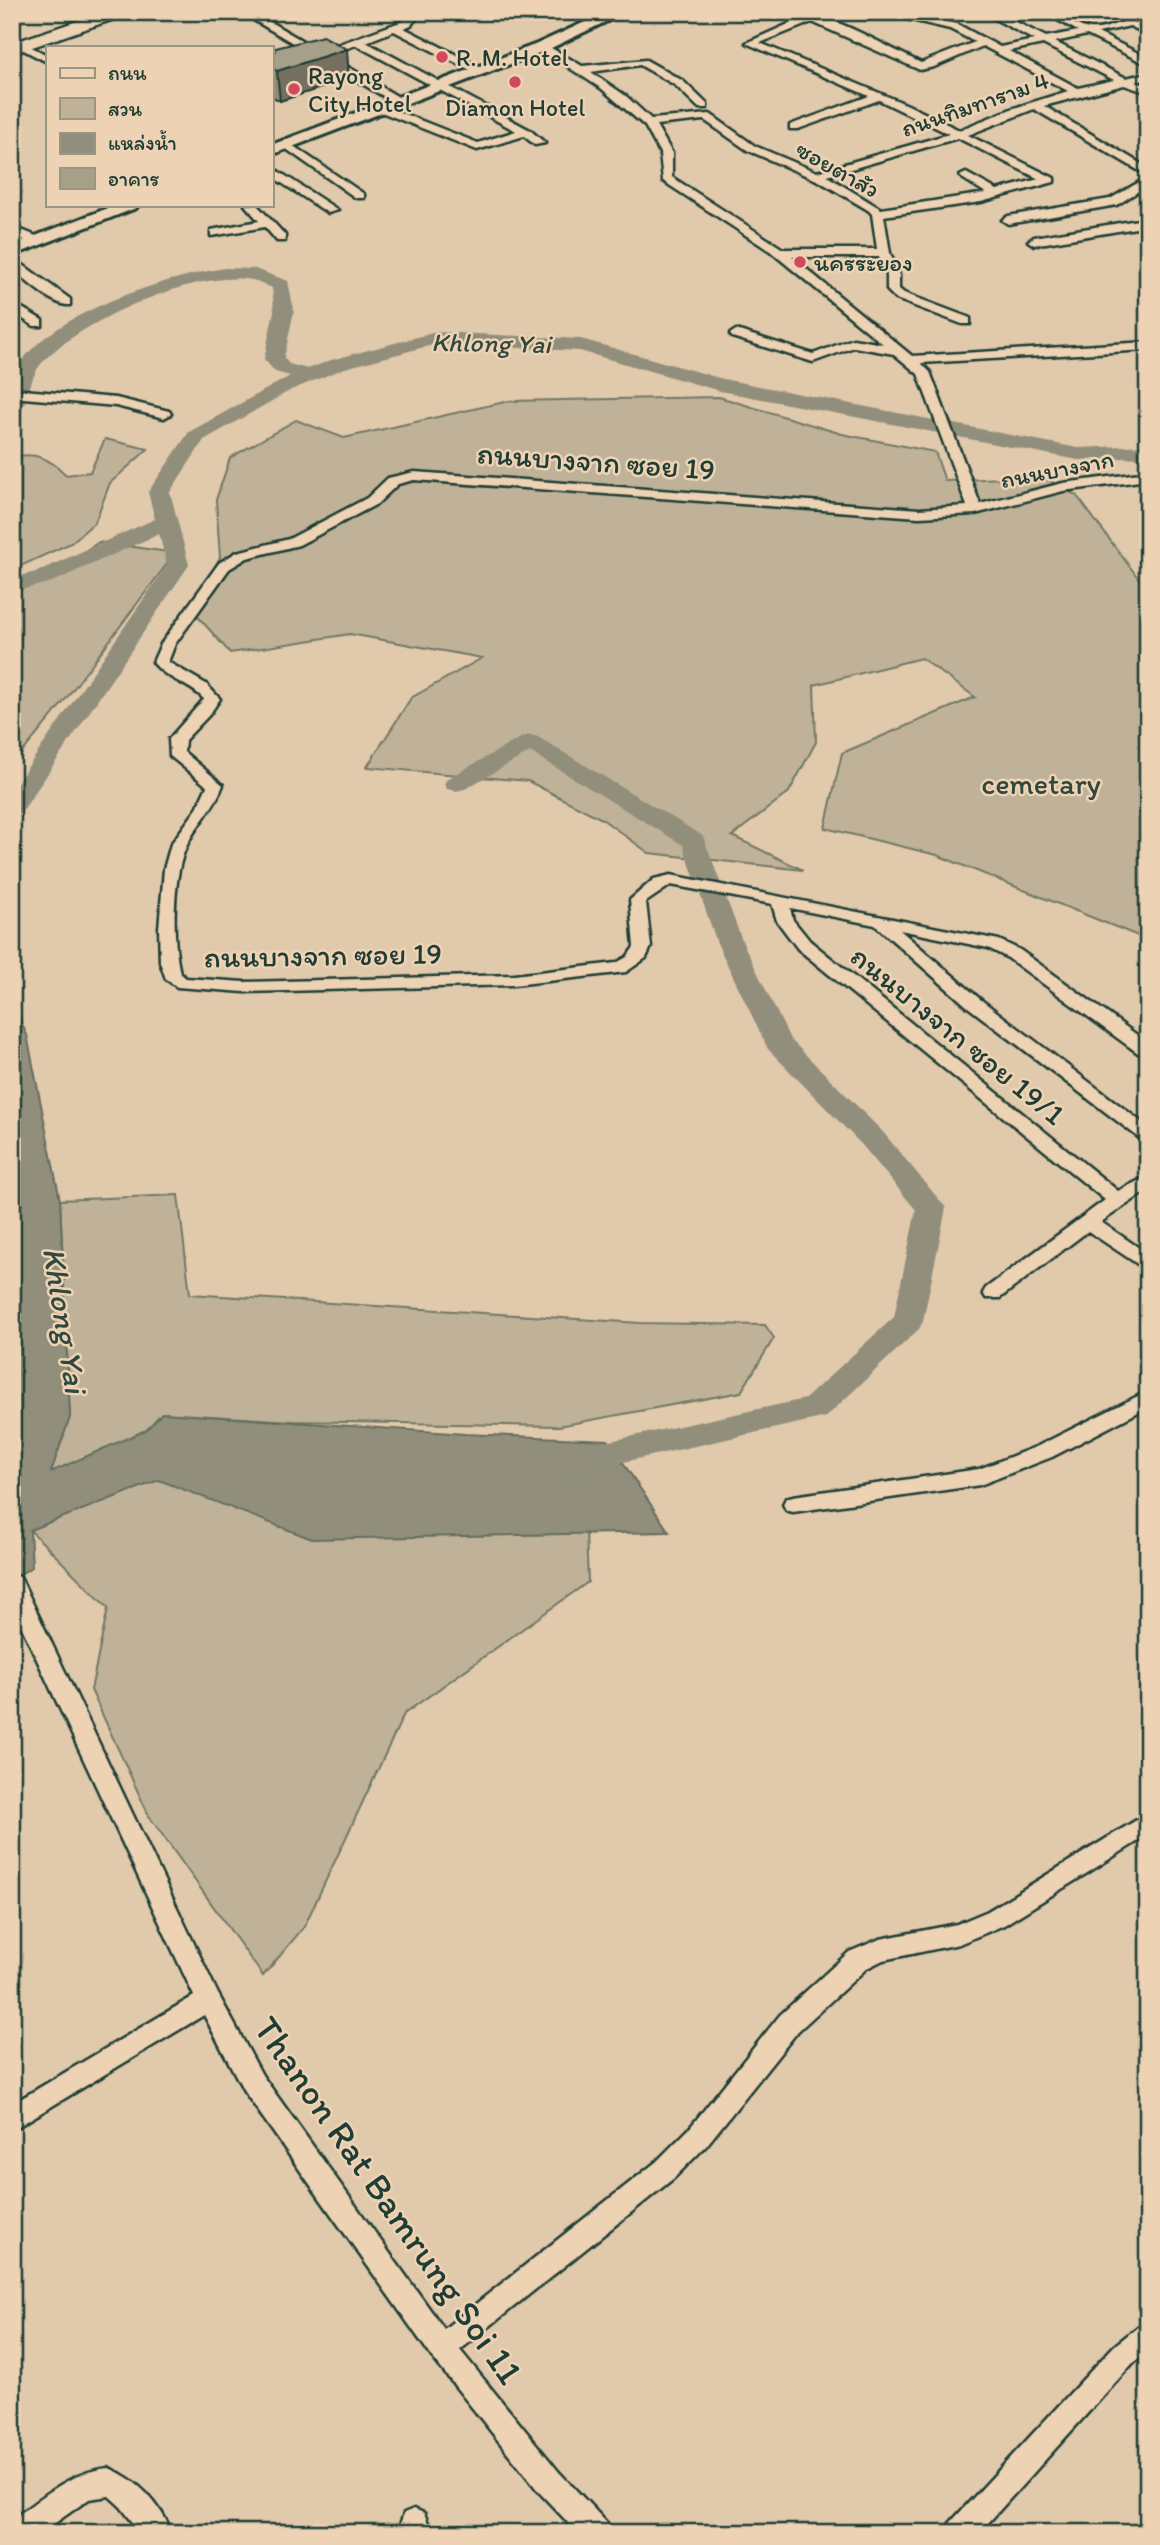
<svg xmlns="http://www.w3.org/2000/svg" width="1160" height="2545" viewBox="0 0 1160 2545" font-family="Itim,'Playpen Sans Thai',sans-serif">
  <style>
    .green { fill: #c0b298; stroke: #707866; stroke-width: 2 }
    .water { fill: #918f7b; stroke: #636e5f; stroke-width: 2 }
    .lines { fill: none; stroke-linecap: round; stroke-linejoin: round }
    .river { fill: #918f7b; fill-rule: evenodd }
    .street-casing { stroke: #1f3d34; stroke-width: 5 }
    .secondary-casing { stroke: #1f3d34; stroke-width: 6 }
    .primary-casing { stroke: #1f3d34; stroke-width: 5 }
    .street { fill: #edd2b4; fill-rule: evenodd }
    .secondary { fill: #edd2b4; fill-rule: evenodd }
    .primary { fill: #edd2b4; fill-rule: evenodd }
    .wall { fill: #908a76; stroke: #1f3d34; stroke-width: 2 }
    .shaded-wall { fill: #757060; stroke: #1f3d34; stroke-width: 2 }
    .building { fill: #a7a089; stroke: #1f3d34; stroke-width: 2 }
    .poi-dot { fill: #d1495b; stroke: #edd2b4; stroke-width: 2.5 }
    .labels { text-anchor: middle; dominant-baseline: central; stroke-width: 5; stroke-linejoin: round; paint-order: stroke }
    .far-poi-label { font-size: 24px; fill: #1f3d34; stroke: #edd2b4; text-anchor: start }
    .far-street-label { font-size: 24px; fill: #1f3d34; stroke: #edd2b4 }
    .far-water-label { font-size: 26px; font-style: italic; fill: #30493f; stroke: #edd2b4 }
    .street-label { font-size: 30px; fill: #1f3d34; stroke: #edd2b4 }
    .park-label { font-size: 30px; fill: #2f493e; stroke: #edd2b4 }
    .water-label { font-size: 32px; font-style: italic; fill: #30493f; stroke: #edd2b4 }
    .near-street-label { font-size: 37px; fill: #1f3d34; stroke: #edd2b4 }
  </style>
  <rect width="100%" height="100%" fill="#e1c9ac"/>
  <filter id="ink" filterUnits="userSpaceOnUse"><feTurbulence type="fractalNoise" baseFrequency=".0143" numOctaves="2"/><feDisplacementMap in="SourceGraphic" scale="14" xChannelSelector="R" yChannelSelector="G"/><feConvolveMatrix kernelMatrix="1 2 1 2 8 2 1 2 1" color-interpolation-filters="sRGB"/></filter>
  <g filter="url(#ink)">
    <g class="green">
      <polygon points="719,397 842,434 935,452 945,481 1041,476 1077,496 1148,591 1148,940 937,855 825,828 842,753 975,697 921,658 814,685 816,742 789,792 732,836 803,870 649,853 602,819 528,781 367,767 411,698 482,658 350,634 230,653 193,611 220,557 216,500 230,458 296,420 344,438 509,401"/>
      <path d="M105 439 148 449 110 483 95 522 71 543 12 570V457C35 452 50 458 66 475L90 472Z"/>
      <polygon points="99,542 175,553 62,704 12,765 12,589 44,577"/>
      <polygon points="178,1195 190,1294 640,1323 765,1325 774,1338 741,1392 559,1426 293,1421 162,1413 125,1454 516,1535 586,1533 588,1582 404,1714 304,1927 263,1976 149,1816 91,1690 108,1608 30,1530 70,1417 60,1200"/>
    </g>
    <polygon class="water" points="12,1002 27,1035 60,1200 70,1417 51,1472 146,1430 162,1413 465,1434 608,1440 669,1532 312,1539 159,1480 30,1530 32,1567 12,1579"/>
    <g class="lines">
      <g class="river">
        <path d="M226 268 255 269 288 281 294 311 284 358 289 364 308 369 331 360 436 332 581 339 723 379 1078 448 1148 445V457L1078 460 720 391 580 351 436 344 345 368 291 390 204 440 170 492 189 565 21 813 12 815V790L167 565 159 534 52 582 12 592V578L36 572 155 519 148 492 189 432 290 376 275 372 264 359 274 311 272 288C265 285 259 281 252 280 196 269 77 322 41 364 29 379 29 399 19 413L12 415C12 404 10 388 13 378 35 316 169 276 226 268Z"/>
        <polygon points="530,735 538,737 703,836 743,943 790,1039 882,1131 946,1208 923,1321 919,1329 826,1417 578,1472 567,1468 562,1460 567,1452 578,1448 805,1399 894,1317 916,1210 862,1145 768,1049 717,943 683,845 530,752 465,789 456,791 447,789 444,784 447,779 522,737"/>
      </g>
      <defs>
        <g id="street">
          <polygon points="240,12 253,12 320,51 403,21 411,12 422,12 411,25 404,28 484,69 484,73 476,73 394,31 366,42 530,130 545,143 535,145 524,136 477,150 376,110 376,106 384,106 478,143 516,131 356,45 328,55 405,101 395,103"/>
          <polygon points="583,12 604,12 617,17 612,20"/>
          <path d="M797 12C828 12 891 49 921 63L975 42 950 29 877 12H899L957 24 1000 47 1034 40 982 12H996L1046 37 1078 31 1043 12C1064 12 1072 26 1089 29 1113 32 1120 12 1148 28V35L1130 26 1098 33 1148 58V65L1087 35 1055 42 1126 78 1148 73V79L1136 82 1148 86V93L1124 85 1044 106 1148 168V176L1034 109 968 135 1054 178V182L981 202 884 216 890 253 899 275V289L904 293 970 318V324H962L896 299 887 290V275L879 257H792L912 356 1148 342V350L921 363 930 372 980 504 1063 483 1148 472V480L1063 491 975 514 919 517 414 480 398 484 377 504 299 545 247 558 229 569 175 644 168 662 206 684 220 699 209 715 185 740 184 752 223 785C215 808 197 823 187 845 172 876 172 940 180 973L186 978 244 982 514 975 616 963 627 957 634 947 630 900 654 879 671 875 999 940 1020 950 1148 1043V1058L1142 1056 1008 958 988 948 900 930 980 999 1148 1127V1142L1142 1140 968 1007 875 925 790 908 793 920 810 941 1118 1191 1148 1176V1190L1101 1222 1148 1254V1271L1088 1231 1000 1298H986L983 1293 986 1288 1105 1200 798 949 777 921 772 904 671 885 646 902 651 947 646 958 626 972 514 985 244 992 177 987 166 979 160 962 159 928 164 869 171 844 196 810 207 786 170 756 169 739 204 699C189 683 165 679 153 662L161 644 219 563 237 552 289 539 367 498 388 478 414 472 919 509 967 506 918 374 894 354 854 347 813 362 732 337 730 334 736 330 813 354 853 339 883 344 770 251 663 181 660 153 645 126 602 89 537 47 546 45 582 66 646 60 683 81 707 104V108H699L675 85 640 65 591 72 626 96 651 119 710 114 755 146 817 172 949 134 879 100 798 129H790V125L869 96 746 43 802 18 797 16ZM812 22 920 70 934 67 983 46 1068 91 1011 109 959 130 908 105 760 43ZM1043 44 1114 80 1078 88 1009 51ZM704 120 747 150 819 181 868 210 872 214 877 249H783L672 177V153L656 125ZM958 138 1039 179 997 190 966 173 960 176 962 178 986 193 881 209 827 176Z"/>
          <polygon points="12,37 47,55 47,62 12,44"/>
          <polygon points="286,141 364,194 364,198 356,198 282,146 282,142"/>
          <polygon points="271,168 275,169 338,210 328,213 271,176"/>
          <polygon points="1148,177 1148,185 1117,205 1008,224 1002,220 1008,216 1110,199"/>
          <polygon points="245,205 257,205 285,235 285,241 277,241 265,227 211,236 211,230 259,221"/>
          <polygon points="1138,220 1144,224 1142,227 1034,245 1028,241 1034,237"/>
          <polygon points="12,226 41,238 43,241 37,245 12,235"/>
          <path d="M12 257 70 299V305C55 307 23 279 12 268Z"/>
          <polygon points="12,302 42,320 42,326 34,326 12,312"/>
          <polygon points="12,389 116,398 169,411 171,414 164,418 116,406 12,397"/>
          <polygon points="1148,1391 1148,1407 1052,1457 980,1485 793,1512 786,1510 783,1504 786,1498 793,1496 979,1469 1038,1446"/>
          <polygon points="12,1575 20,1577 23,1583 217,1992 262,2075 444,2329 656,2162 688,2130 780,2015 849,1952 880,1939 957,1924 988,1911 1148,1813 1148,1835 1004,1925 959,1944 883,1960 867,1968 798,2031 706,2146 674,2178 460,2350 559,2472 607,2523 611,2533 578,2533 539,2492 432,2357 244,2091 204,2015 12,2130 12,2104 194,1996 12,1606"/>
          <polygon points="1148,2322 1148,2352 1132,2364 979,2533 946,2533 950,2523 1114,2346 1139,2326"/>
          <path d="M109 2468C138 2480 160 2503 172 2533H141L121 2507 109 2496 89 2499 41 2533H12V2520C41 2498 71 2471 109 2468Z"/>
          <polygon points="414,2509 424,2513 428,2523 425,2533 397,2533 404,2513"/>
        </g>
        <g id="secondary">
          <polygon points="607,12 626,12 547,50 271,155 271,145 537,44"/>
          <polygon points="116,205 138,205 136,208 12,256 12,245"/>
        </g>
        <polygon id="primary" points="104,12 128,12 126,15 12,54 12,43"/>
      </defs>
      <use href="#street" class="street-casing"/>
      <use href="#secondary" class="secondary-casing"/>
      <use href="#primary" class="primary-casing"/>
      <use href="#street" class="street"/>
      <use href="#secondary" class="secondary"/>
      <use href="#primary" class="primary"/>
    </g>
    <polygon class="wall" points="272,49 349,79 280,101 271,96 271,52 273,51"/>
    <polygon class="shaded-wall" points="347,49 349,79 280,101 277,71"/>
    <polygon class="building" points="323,36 347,49 277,71 271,68 271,52 275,51 272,49"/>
  </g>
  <g class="poi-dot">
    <circle cx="442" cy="57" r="7"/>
    <circle cx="515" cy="82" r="7"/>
    <circle cx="294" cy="89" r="7"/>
    <circle cx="800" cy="262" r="7"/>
  </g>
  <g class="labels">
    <g class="far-poi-label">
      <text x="456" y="57">R. M. Hotel</text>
      <text x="308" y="75">Rayong<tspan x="308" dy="28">City Hotel</tspan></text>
      <text x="515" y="107" text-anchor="middle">Diamon Hotel</text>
      <text x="814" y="262">นครระยอง</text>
    </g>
    <g class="far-street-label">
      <text transform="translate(975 104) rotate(-19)">ถนนทิมทาราม 4</text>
      <text transform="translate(838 169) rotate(29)">ซอยตาสัว</text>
      <text transform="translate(1057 469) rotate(-11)">ถนนบางจาก</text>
    </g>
    <g class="far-water-label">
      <text transform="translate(491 343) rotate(1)">Khlong Yai</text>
    </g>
    <g class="street-label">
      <text transform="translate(596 461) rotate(4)">ถนนบางจาก ซอย 19</text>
      <text transform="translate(323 955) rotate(-1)">ถนนบางจาก ซอย 19</text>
      <text transform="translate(958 1035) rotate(39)">ถนนบางจาก ซอย 19/1</text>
    </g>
    <g class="park-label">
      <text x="1041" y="783">cemetary</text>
    </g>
    <g class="water-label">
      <text transform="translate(65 1320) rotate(81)">Khlong Yai</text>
    </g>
    <g class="near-street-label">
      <text transform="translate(389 2200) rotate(55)">Thanon Rat Bamrung Soi 11</text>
    </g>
  </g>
  <rect width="1160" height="2545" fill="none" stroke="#edd2b4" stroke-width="42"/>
  <rect x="21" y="21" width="1118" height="2503" fill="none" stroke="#1f3d34" stroke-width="2.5" filter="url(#ink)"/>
  <rect x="46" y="46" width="228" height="161" fill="#edd2b4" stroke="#9b9681" stroke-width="2"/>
  <rect x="60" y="68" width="35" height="10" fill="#edd2b4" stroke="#9b9681" stroke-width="2"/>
  <text x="108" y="80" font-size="21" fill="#1f3d34">ถนน</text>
  <rect x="60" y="98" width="35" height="21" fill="#c0b298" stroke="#9b9681" stroke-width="2"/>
  <text x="108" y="116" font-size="21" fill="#1f3d34">สวน</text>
  <rect x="60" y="133" width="35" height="21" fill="#918f7b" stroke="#9b9681" stroke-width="2"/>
  <text x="108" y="150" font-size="21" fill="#1f3d34">แหล่งน้ำ</text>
  <rect x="60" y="168" width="35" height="21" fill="#a7a089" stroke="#9b9681" stroke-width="2"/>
  <text x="108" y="186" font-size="21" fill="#1f3d34">อาคาร</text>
</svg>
